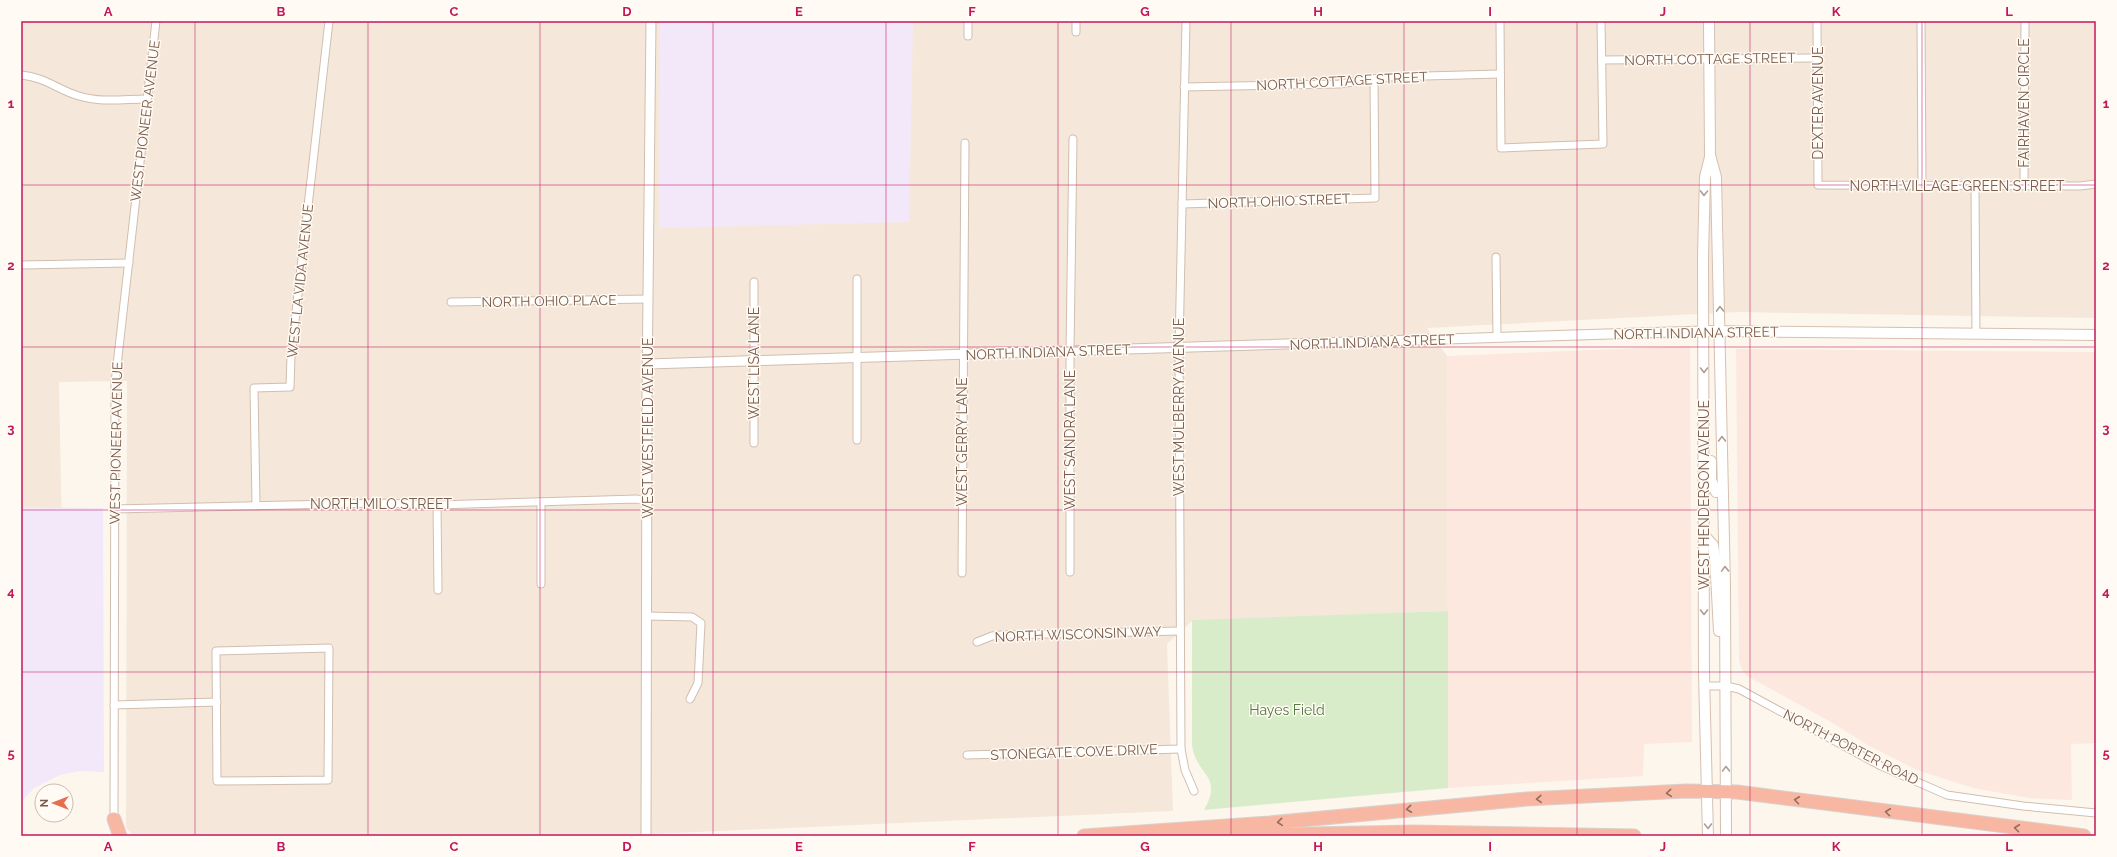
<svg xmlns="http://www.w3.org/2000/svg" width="2117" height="857" viewBox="0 0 2117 857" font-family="Raleway,sans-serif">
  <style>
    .residential { fill: #f5e8da }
    .commercial { fill: #fde8e0 }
    .education { fill: #f3e8fa }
    .green { fill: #d8ecc9 }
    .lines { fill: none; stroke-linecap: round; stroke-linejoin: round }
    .minor-casing { stroke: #d1beb0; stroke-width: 9 }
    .tertiary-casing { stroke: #d1beb0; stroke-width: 11 }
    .secondary-casing { stroke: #d6c0b0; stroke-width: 12 }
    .motorway-casing { stroke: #dad1cd; stroke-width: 15 }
    .minor { stroke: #fff; stroke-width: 7 }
    .tertiary { stroke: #fff; stroke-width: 9 }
    .secondary { stroke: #fff; stroke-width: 10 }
    .motorway { stroke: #f7b7a3; stroke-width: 13 }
    .oneway { stroke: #af9d94 }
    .oneway2 { stroke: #936e5e }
    .grid { fill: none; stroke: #c2185b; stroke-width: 1; stroke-opacity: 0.55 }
    .labels { text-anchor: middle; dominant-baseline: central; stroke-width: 3; stroke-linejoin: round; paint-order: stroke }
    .street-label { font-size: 14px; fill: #7a5c4d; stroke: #fffaf3 }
    .park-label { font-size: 14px; fill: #537a41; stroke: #fffaf3 }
    .neatline { fill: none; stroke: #c2185b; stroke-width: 1.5 }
    .grid-label { font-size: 13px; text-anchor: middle; font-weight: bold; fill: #c2185b }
  </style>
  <rect width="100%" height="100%" fill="#fdf6ec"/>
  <polygon class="residential" points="21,21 2096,21 2096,318 1738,312 1427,328 1447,356 1448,611 1192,621 1167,644 1173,811 607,836 134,836 126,828 127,381 59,382 62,539 21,540"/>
  <g class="commercial">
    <polygon points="1690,346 1692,742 1644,744 1643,776 1448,788 1447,356"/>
    <polygon points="1736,349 2096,352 2096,743 2071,744 2072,800 2029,798 1973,788 1917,770 1871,747 1831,722 1747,676 1743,672 1739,661"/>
  </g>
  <g class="education">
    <polygon points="660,21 913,21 909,222 659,228"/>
    <polygon points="21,507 103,508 104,772 80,771 60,775 34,788 21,802"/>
  </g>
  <path class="green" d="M1448 611V788L1204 810C1224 775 1196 776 1192 745V620Z"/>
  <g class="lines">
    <defs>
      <g id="minor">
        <polyline points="1186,21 1179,348 1181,749 1185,770 1194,791"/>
        <polyline points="1500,21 1501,148 1603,144 1601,21"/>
        <polyline points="1817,21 1818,185 2080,186 2096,184"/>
        <polyline points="1921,21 1922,187"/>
        <polyline points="1076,32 1076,21"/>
        <polyline points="968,36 968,21"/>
        <polyline points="1602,60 1818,58"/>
        <path d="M21 75C45 77 58 90 79 96 101 103 125 99 147 99"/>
        <polyline points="1184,87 1339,84 1388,77 1500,74"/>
        <polyline points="2024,185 2025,21"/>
        <polyline points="1975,186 1976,334"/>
        <polyline points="1182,204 1375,198 1374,79"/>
        <polyline points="1496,257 1497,337"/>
        <polyline points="21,265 129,263"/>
        <polyline points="451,302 648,299"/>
        <polyline points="857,440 857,279"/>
        <polyline points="754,443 754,282"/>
        <polyline points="437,505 438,590"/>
        <polyline points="256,506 254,388 290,387 291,356 329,21"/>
        <polyline points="114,509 379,503 437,505 637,499 648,502"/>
        <polyline points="1070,572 1070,351 1073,139"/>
        <polyline points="962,573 965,143"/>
        <polyline points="541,584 541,502"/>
        <polyline points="647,616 692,617 701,623 698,683 690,699"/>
        <polyline points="977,642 992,636 1002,635 1179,631"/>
        <polygon points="329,648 328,780 217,781 216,651"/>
        <polyline points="1705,686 1726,686 1739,689 1881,766 1947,795 2023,806 2096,813"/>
        <polyline points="114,705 217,702"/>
        <polyline points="967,755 1181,749"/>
        <polyline points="114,819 115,383 156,21"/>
      </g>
      <g id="tertiary">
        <polyline points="648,364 1704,331"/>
        <polyline points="646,836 647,387 651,21"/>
      </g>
      <g id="secondary">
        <polyline points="1709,21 1710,155 1716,177 1725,586 1726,836"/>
        <polyline points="1704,331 2096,335"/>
        <polyline points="1711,461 1711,480 1716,492 1722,492"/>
        <polyline points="1704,535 1713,545 1715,557 1719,631"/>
        <polyline points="1708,836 1704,674 1703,256 1705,177 1710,157"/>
      </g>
      <g id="motorway">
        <polyline points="114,819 120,836"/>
        <polyline points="1084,836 1269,823 1527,799 1686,791 1737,792 2084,836"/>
        <polyline points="1209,836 1413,832 1634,836"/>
      </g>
    </defs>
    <use href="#minor" class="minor-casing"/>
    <use href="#tertiary" class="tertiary-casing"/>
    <use href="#secondary" class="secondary-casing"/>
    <use href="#motorway" class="motorway-casing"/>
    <use href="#minor" class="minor"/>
    <use href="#tertiary" class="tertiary"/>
    <use href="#secondary" class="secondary"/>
    <use href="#motorway" class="motorway"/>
  </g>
  <defs><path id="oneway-chevron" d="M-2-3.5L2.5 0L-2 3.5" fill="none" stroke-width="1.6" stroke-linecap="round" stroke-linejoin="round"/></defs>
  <g class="oneway">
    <use href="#oneway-chevron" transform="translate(1704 193) rotate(91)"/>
    <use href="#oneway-chevron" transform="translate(1720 309) rotate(-91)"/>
    <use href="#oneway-chevron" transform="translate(1704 370) rotate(90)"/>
    <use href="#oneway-chevron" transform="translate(1722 439) rotate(-90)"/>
    <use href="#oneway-chevron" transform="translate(1725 569) rotate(-92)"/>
    <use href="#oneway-chevron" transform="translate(1704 612) rotate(90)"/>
    <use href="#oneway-chevron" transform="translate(1726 769) rotate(-90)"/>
    <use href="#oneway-chevron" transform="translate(1708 826) rotate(89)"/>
  </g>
  <g class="oneway2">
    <use href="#oneway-chevron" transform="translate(1669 793) rotate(175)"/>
    <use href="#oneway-chevron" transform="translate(1539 799) rotate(178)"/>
    <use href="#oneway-chevron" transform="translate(1797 800) rotate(-173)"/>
    <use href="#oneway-chevron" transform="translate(1409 809) rotate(174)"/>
    <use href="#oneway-chevron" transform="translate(1888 812) rotate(-173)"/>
    <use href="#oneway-chevron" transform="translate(1280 822) rotate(175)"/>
    <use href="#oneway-chevron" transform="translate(2017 828) rotate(-173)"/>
  </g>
  <path class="grid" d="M195 21V836M368 21V836M540 21V836M713 21V836M886 21V836M1058 21V836M1231 21V836M1404 21V836M1577 21V836M1750 21V836M1922 21V836M21 185H2096M21 347H2096M21 510H2096M21 672H2096"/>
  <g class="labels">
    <g class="street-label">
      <text transform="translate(1710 59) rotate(-1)">NORTH COTTAGE STREET</text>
      <text transform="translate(1342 81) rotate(-3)">NORTH COTTAGE STREET</text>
      <text transform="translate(1818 103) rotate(-90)">DEXTER AVENUE</text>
      <text transform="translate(2024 103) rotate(-90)">FAIRHAVEN CIRCLE</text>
      <text transform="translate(145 121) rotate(-83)">WEST PIONEER AVENUE</text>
      <text x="1957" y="186">NORTH VILLAGE GREEN STREET</text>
      <text transform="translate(1279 201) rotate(-2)">NORTH OHIO STREET</text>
      <text transform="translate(300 281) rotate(-84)">WEST LA VIDA AVENUE</text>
      <text transform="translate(549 301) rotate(-1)">NORTH OHIO PLACE</text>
      <text transform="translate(1696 333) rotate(-1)">NORTH INDIANA STREET</text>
      <text transform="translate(1372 342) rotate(-2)">NORTH INDIANA STREET</text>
      <text transform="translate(1048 352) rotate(-2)">NORTH INDIANA STREET</text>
      <text transform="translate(754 363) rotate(-90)">WEST LISA LANE</text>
      <text transform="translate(1179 407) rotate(-90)">WEST MULBERRY AVENUE</text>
      <text transform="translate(648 428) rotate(-90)">WEST WESTFIELD AVENUE</text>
      <text transform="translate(1070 440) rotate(-90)">WEST SANDRA LANE</text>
      <text transform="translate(962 442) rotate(-90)">WEST GERRY LANE</text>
      <text transform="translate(116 443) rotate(-89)">WEST PIONEER AVENUE</text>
      <text transform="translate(1704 495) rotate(-90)">WEST HENDERSON AVENUE</text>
      <text x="381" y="504">NORTH MILO STREET</text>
      <text transform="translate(1078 634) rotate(-2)">NORTH WISCONSIN WAY</text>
      <text transform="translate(1851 747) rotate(27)">NORTH PORTER ROAD</text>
      <text transform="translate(1074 752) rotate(-2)">STONEGATE COVE DRIVE</text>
    </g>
    <g class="park-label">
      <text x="1287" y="710">Hayes Field</text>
    </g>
  </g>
  <rect width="2117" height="857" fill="none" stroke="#fffaf3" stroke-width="44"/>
  <g transform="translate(54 803) rotate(270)"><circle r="19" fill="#fffaf3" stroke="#cabbb1"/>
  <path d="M0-3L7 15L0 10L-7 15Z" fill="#e76f51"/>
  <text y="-6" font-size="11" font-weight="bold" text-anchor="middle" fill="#7a5c4d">N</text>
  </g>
  <rect x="22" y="22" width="2073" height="813" class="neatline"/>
  <g class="grid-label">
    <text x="108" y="16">A</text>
    <text x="281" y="16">B</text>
    <text x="454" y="16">C</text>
    <text x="627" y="16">D</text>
    <text x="799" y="16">E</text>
    <text x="972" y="16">F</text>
    <text x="1145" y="16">G</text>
    <text x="1318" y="16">H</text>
    <text x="1490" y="16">I</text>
    <text x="1663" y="16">J</text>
    <text x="1836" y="16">K</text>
    <text x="2009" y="16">L</text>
    <text x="11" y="108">1</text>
    <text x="2106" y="108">1</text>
    <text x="11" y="270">2</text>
    <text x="2106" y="270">2</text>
    <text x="11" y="433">3</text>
    <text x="2106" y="433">3</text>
    <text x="11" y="596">4</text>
    <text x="2106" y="596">4</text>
    <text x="11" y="758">5</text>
    <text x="2106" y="758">5</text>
    <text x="108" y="851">A</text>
    <text x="281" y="851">B</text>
    <text x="454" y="851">C</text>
    <text x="627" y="851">D</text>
    <text x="799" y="851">E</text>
    <text x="972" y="851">F</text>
    <text x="1145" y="851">G</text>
    <text x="1318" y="851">H</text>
    <text x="1490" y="851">I</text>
    <text x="1663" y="851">J</text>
    <text x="1836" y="851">K</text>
    <text x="2009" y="851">L</text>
  </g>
</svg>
